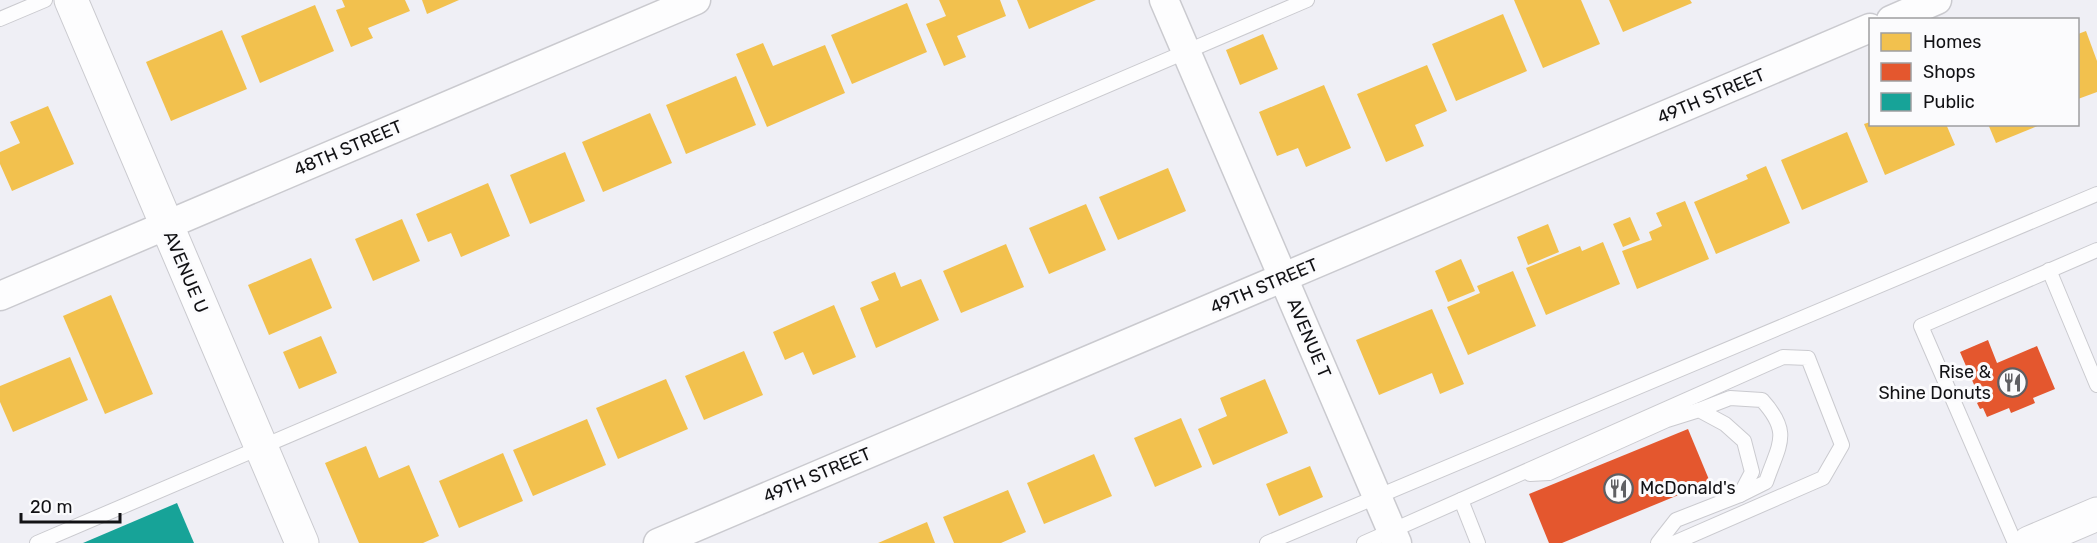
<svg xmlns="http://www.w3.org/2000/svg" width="2097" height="543" viewBox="0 0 2097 543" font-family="Rubik,sans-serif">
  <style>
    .homes { fill: #f2c14e }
    .shops { fill: #e4572e }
    .public { fill: #17a398 }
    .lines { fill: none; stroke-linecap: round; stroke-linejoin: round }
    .lane-casing { stroke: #cacacf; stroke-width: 16 }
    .street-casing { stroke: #cacacf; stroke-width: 31 }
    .secondary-casing { stroke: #cacacf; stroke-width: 35 }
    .lane { stroke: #fdfdfe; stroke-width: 14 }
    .street { stroke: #fdfdfe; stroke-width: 28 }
    .secondary { stroke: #fdfdfe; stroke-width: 33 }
    .labels { text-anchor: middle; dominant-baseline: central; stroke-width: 6; stroke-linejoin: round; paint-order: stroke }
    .street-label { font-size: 18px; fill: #121215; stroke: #fbfbfd }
    .poi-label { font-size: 18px; fill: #121215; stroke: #fbfbfd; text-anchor: end }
  </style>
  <rect width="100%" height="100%" fill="#efeff5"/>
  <g class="homes">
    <polygon points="342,0 405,0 410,11 368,28 373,38 351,47 336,10 345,7"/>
    <polygon points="422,0 459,0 427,14"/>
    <polygon points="939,0 1000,0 1006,16 957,36 966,57 944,66 926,24 946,16"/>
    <polygon points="1017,0 1096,0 1029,29"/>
    <polygon points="1514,0 1581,0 1600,44 1543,68"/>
    <polygon points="1609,0 1690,0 1692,3 1623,32"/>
    <polygon points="907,3 927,52 852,84 831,35"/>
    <polygon points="315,5 334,51 260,83 241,36"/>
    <polygon points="1503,14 1527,71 1456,101 1432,44"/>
    <polygon points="222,30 247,89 171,121 146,62"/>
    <polygon points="2086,31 2097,61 2097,92 2078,99 2078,34"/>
    <polygon points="1263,34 1278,69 1240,85 1226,50"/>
    <polygon points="763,43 773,66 825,45 845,93 767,127 736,54"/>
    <polygon points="1427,65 1447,111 1415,125 1424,146 1386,162 1357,94"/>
    <polygon points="736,76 756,125 686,154 666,105"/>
    <polygon points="1324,85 1351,148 1306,167 1298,148 1277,156 1259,112"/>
    <polygon points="48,106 74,164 12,191 0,164 0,152 20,143 10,122"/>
    <polygon points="650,113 672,163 603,192 582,142"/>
    <polygon points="1870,122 1870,124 1946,124 1955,145 1885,175 1864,124"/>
    <polygon points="1988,124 2040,124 2040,125 1996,143"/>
    <polygon points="1847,132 1868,182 1802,210 1781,160"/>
    <polygon points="565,152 585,201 530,224 510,175"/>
    <polygon points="1766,166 1790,223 1716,254 1694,202 1748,179 1746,175"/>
    <polygon points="1168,168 1186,211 1118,240 1099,197"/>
    <polygon points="488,183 510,236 461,257 451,233 428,242 416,214"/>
    <polygon points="1685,201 1709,259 1637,289 1622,251 1652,240 1649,232 1662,226 1656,213"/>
    <polygon points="1086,204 1106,250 1049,274 1029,228"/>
    <polygon points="1630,217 1640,240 1623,247 1613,224"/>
    <polygon points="402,219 420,261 373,281 355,239"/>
    <polygon points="1548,224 1559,252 1528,265 1517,237"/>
    <polygon points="1603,242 1620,284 1546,315 1526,268 1580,246 1582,251"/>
    <polygon points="1006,244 1024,287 961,313 943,271"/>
    <polygon points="311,258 332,308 269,335 248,285"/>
    <polygon points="1461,259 1475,291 1448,302 1435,271"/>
    <polygon points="1513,271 1536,326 1468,355 1447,307 1480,293 1477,286"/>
    <polygon points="895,272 901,287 921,279 939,320 876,348 860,308 879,300 871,282"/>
    <polygon points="111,295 153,394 105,414 63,316"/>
    <polygon points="834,305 856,357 813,375 803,352 785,360 773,332"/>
    <polygon points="1432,309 1464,384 1440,394 1432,373 1379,395 1356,340"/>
    <polygon points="321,336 337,373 299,389 283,352"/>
    <polygon points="744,351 763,395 704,420 685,376"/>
    <polygon points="70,357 88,400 13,432 0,402 0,386"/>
    <polygon points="666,379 688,429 618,459 596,408"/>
    <polygon points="1265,379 1288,433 1213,465 1198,429 1227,416 1220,398"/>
    <polygon points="1181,418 1202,467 1155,487 1134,438"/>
    <polygon points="587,419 606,465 533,496 513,450"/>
    <polygon points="366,446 379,478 409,465 439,536 423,543 359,543 325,463"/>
    <polygon points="503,453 523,501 459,528 439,481"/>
    <polygon points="1094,454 1112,496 1044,524 1027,483"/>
    <polygon points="1310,466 1323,497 1279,516 1266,484"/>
    <polygon points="1008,490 1026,532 1001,543 954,543 943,517"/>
    <polygon points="927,522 935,543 878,543"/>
  </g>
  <g class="shops">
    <polygon points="1988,340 1997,363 2037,346 2055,389 2033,398 2035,403 2011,413 2009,408 1987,417 1983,408 1980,409 1977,403 1981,401 1960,352"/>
    <polygon points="1688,429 1710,482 1562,543 1549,543 1529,494"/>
  </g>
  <polygon class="public" points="177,503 194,543 83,543"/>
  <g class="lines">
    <defs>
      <g id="lane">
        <polyline points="0,19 45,0"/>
        <polyline points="2049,270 2097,385"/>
        <path d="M1699 410 1730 398 1762 400C1792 433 1779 444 1766 482L1740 495"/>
        <polyline points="1530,474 1549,473 1667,420 1699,410 1725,424 1744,441 1752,472 1740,495 1676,520 1658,543"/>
        <polyline points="1461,500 1478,543"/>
        <polyline points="37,543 1307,0"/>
        <polyline points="1267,543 2097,194"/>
        <polyline points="1364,543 1783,357 1808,358 1842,445 1823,478 1674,543"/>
        <polyline points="2015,543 1921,326 2097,250"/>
      </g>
      <g id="street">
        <polyline points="1164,0 1397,543"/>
        <polyline points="1891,20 1937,0"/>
        <polyline points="0,296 696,0"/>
        <polyline points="658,543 1870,28"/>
      </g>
      <g id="secondary">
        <polyline points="71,0 302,543"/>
        <polyline points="2029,543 2097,514"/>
      </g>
    </defs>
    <use href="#lane" class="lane-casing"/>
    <use href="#street" class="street-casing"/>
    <use href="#secondary" class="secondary-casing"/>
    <use href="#lane" class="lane"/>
    <use href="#street" class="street"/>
    <use href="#secondary" class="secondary"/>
  </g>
  <defs>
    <symbol id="restaurant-ring" viewBox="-11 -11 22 22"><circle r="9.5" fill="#fbfbfd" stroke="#5f5f63" stroke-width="1.5"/><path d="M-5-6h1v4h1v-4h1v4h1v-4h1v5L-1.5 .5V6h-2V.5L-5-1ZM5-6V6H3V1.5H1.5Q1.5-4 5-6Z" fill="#5f5f63"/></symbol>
  </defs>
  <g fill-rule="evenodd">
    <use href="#restaurant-ring" x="1996" y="366" width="33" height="33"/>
    <use href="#restaurant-ring" x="1602" y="472" width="33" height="33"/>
  </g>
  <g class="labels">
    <g class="street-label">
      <text transform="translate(1711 96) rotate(-23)">49TH STREET</text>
      <text transform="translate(348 148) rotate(-23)">48TH STREET</text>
      <text transform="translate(186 272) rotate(67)">AVENUE U</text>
      <text transform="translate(1264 286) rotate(-23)">49TH STREET</text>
      <text transform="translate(1309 338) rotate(67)">AVENUE T</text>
      <text transform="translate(817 475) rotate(-23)">49TH STREET</text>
    </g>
    <g class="poi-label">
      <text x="1991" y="372">Rise &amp;<tspan x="1991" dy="21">Shine Donuts</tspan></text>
      <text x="1640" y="488" text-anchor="start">McDonald's</text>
    </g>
  </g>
  <rect x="1869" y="18" width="210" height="108" fill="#fbfbfd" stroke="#9e9ea0" stroke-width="1.5"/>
  <rect x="1881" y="33" width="30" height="18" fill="#f2c14e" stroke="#9e9ea0" stroke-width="1.5"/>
  <text x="1923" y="48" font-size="18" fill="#121215">Homes</text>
  <rect x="1881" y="63" width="30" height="18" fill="#e4572e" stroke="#9e9ea0" stroke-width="1.5"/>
  <text x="1923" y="78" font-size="18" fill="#121215">Shops</text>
  <rect x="1881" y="93" width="30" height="18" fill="#17a398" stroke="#9e9ea0" stroke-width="1.5"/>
  <text x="1923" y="108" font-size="18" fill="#121215">Public</text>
  <path d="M21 513v9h99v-9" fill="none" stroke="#121215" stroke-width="3"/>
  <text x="30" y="513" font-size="18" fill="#121215" stroke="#fbfbfd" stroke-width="4.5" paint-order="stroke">20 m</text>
</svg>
